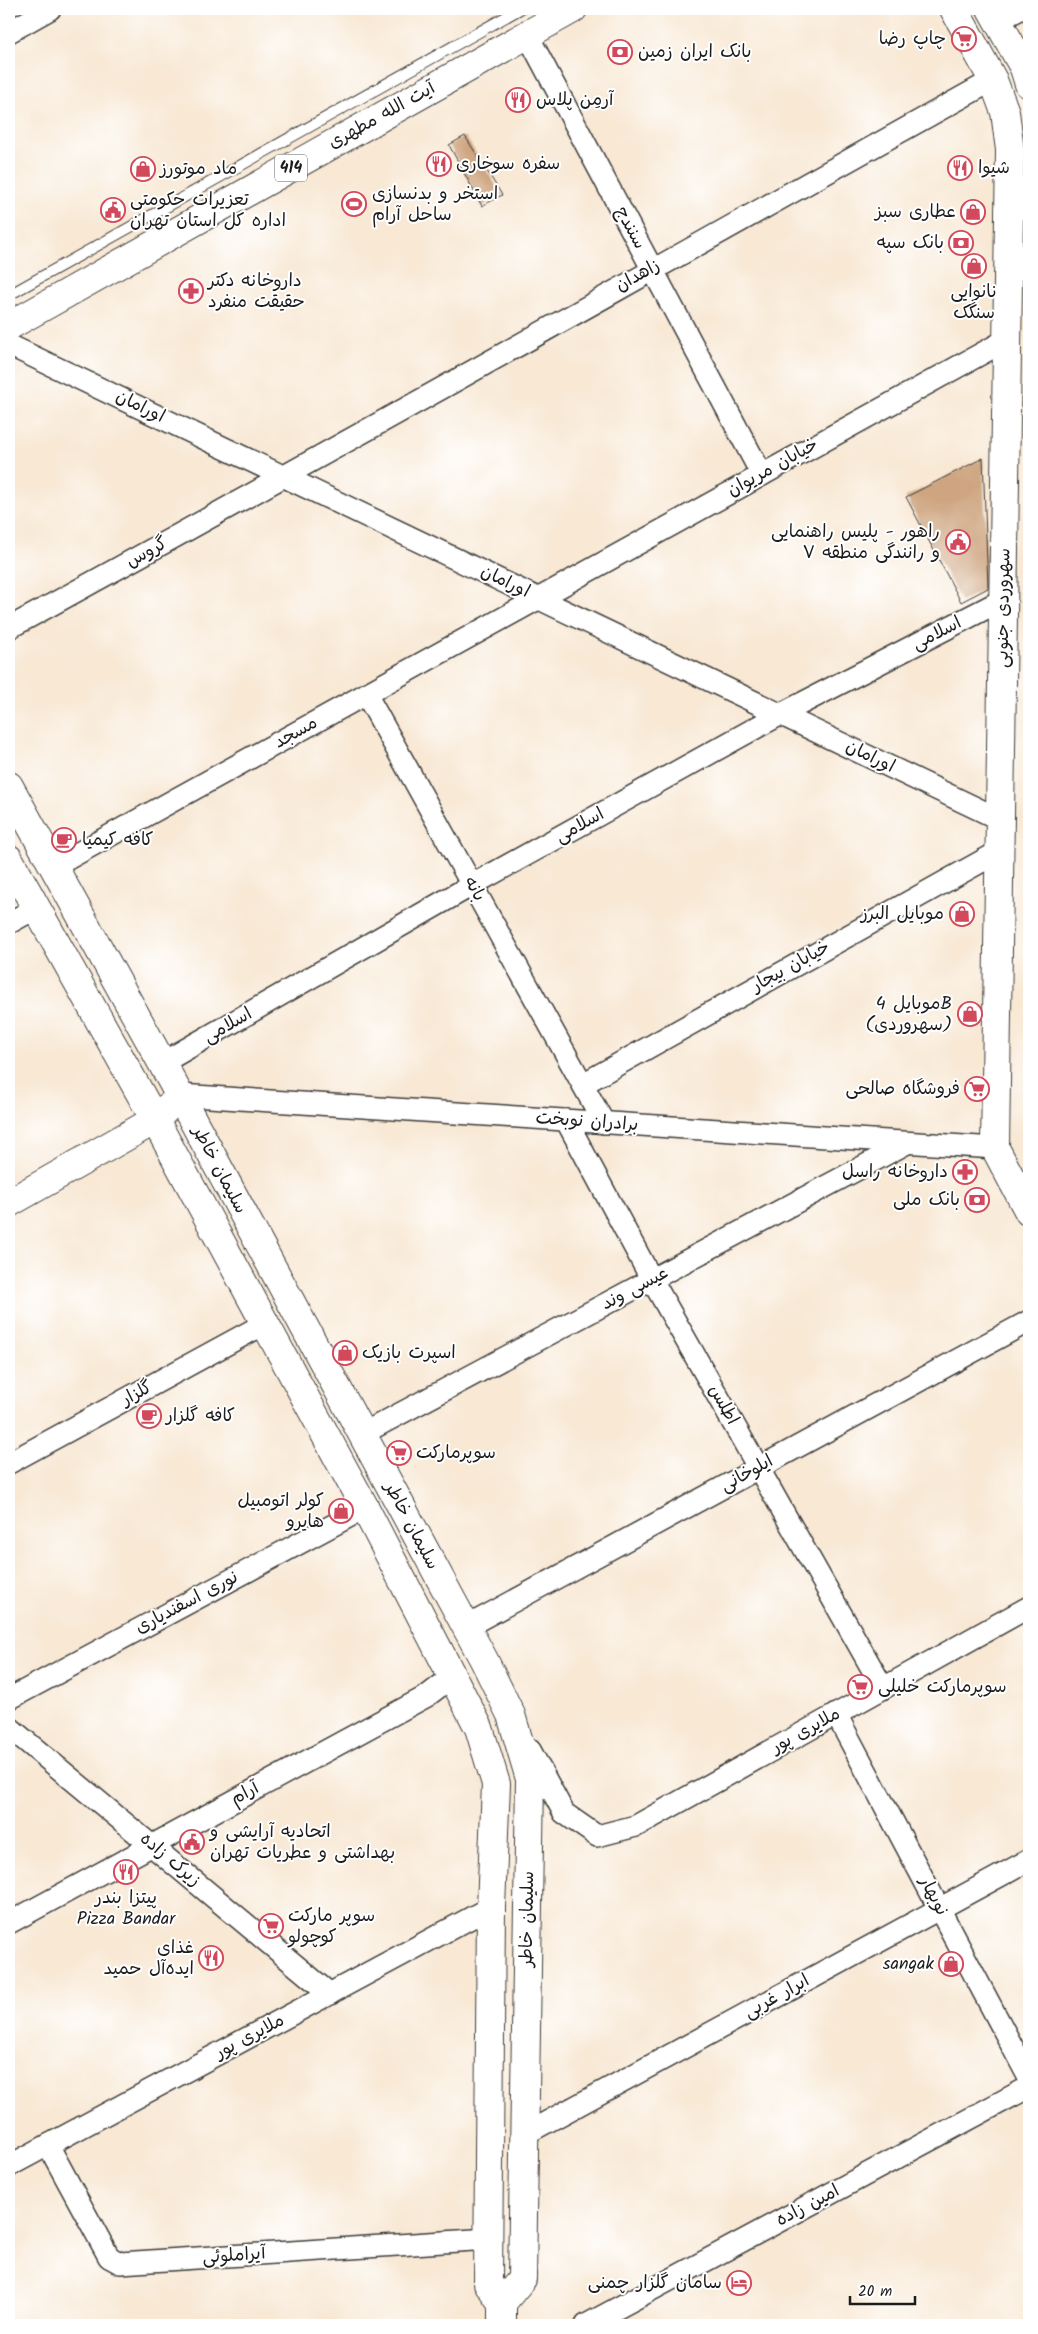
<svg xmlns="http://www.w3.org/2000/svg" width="1038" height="2334" viewBox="0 0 1038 2334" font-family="Kalam,'Playpen Sans Arabic',sans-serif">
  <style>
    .building { fill: #cea580 }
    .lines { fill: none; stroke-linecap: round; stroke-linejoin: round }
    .service-casing { stroke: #3d3b38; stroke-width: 12 }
    .minor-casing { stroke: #3d3b38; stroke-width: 24 }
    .secondary-casing { stroke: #3d3b38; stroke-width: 30 }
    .primary-casing { stroke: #3d3b38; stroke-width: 30 }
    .service { stroke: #fff; stroke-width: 10 }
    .minor { stroke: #fff; stroke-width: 21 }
    .secondary { stroke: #fff; stroke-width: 28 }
    .primary { stroke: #fff; stroke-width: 28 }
    .labels { text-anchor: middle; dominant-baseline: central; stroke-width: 4; stroke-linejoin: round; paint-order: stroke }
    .shield { fill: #fff; stroke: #606060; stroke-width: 1 }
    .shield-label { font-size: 16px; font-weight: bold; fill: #1c1c1c }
    .poi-label { font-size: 18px; fill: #1c1c1c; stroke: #fff; text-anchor: start }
    .street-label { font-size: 18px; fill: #1c1c1c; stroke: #fff }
  </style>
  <rect width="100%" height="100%" fill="#fff"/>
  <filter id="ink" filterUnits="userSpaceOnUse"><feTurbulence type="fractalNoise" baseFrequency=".02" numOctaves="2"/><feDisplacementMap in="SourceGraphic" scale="10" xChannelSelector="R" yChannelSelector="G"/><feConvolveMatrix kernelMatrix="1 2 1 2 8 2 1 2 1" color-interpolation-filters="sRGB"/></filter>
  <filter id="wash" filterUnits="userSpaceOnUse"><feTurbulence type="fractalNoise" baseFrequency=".0096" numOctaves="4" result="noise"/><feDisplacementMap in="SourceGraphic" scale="20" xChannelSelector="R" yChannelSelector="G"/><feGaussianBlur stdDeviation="1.12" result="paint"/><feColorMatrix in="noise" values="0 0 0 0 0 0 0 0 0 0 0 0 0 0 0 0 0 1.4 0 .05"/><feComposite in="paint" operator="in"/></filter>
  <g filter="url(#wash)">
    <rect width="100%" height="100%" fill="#f8e8d4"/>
    <g id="blocks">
      <g class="building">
        <polygon points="465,136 502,195 482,206 449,145"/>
        <polygon points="983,458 988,588 961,602 906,497"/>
      </g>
    </g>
  </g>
  <g filter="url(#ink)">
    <use href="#blocks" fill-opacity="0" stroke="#3d3b38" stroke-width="1"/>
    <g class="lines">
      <defs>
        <polyline id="service" points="9,295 520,9"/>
        <g id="minor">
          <polyline points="998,21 1020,9"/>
          <polyline points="9,32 50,9"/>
          <polyline points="527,34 762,475"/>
          <polyline points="9,345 1001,820"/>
          <path d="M9 628C339 448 665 262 993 80"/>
          <polyline points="366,694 604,1123"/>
          <polyline points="53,867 1008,339"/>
          <polyline points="9,923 36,908"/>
          <polyline points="162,1063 472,885 781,714 1004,599"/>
          <polyline points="583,1084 1000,851"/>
          <polyline points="179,1095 995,1148"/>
          <polyline points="566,1120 652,1280 883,1688"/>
          <polyline points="362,1434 907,1143"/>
          <polyline points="9,1463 264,1324"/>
          <polyline points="466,1627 1029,1321"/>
          <polyline points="9,1699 365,1508"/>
          <polyline points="836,1714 1029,2078"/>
          <polyline points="9,1727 330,1994"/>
          <polyline points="530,1750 564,1813 597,1836 636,1826 1029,1607"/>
          <polyline points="9,1923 427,1696 453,1676"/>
          <polyline points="525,2134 1029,1860"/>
          <polyline points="48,2145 109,2257 120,2263 489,2239"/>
          <polyline points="9,2166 491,1907"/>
          <polyline points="586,2325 1029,2087"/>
        </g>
        <g id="secondary">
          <polyline points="954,9 993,80 1005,112 1010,150 995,1148 1029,1212"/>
          <polyline points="991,9 1024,68 1029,84"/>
          <polyline points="9,786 162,1063 484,1660 511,1715 530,1779 529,1843 522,2279 502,2303"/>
          <polyline points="9,859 155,1120 365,1508 479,1728 496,1784 491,1907 488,2283 502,2303 502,2325"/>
          <polyline points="9,1203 155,1120 168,1107"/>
        </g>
        <polyline id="primary" points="9,326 573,9"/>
      </defs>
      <use href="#service" class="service-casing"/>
      <use href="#minor" class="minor-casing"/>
      <use href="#secondary" class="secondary-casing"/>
      <use href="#primary" class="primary-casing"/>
      <use href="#service" class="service"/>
      <use href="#minor" class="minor"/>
      <use href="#secondary" class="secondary"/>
      <use href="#primary" class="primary"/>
    </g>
  </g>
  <defs>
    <symbol id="supermarket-ring" viewBox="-11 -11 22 22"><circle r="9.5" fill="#fff" stroke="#d1495b" stroke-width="1.5"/><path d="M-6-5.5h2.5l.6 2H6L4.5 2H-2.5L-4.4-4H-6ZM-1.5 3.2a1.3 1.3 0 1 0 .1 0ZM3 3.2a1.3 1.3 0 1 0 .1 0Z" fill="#d1495b"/></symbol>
    <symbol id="bank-ring" viewBox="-11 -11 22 22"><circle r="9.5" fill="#fff" stroke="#d1495b" stroke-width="1.5"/><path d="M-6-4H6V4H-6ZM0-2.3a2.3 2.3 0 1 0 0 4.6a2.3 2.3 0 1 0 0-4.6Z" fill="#d1495b"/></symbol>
    <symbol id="restaurant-ring" viewBox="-11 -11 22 22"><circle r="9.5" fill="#fff" stroke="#d1495b" stroke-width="1.5"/><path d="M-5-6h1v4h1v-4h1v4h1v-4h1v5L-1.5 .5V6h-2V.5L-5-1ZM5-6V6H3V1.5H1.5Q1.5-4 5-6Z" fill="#d1495b"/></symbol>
    <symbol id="shop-ring" viewBox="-11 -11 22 22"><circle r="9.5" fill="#fff" stroke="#d1495b" stroke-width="1.5"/><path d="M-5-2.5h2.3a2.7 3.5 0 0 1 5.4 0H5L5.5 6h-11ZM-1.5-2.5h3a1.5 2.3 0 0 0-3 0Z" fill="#d1495b"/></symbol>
    <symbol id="stadium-ring" viewBox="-11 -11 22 22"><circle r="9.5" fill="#fff" stroke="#d1495b" stroke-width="1.5"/><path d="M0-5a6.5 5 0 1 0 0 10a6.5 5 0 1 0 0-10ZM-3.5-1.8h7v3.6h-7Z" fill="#d1495b"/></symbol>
    <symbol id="civic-ring" viewBox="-11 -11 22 22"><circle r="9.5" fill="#fff" stroke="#d1495b" stroke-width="1.5"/><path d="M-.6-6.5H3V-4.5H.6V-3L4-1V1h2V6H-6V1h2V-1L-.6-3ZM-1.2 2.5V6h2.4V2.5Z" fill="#d1495b"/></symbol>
    <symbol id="pharmacy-ring" viewBox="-11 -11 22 22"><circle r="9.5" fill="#fff" stroke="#d1495b" stroke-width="1.5"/><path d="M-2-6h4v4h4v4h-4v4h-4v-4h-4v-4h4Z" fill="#d1495b"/></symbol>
    <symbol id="cafe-ring" viewBox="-11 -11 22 22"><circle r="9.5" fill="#fff" stroke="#d1495b" stroke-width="1.5"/><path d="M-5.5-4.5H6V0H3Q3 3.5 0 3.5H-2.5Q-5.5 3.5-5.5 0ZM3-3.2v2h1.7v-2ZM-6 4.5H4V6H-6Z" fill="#d1495b"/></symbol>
    <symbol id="hotel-ring" viewBox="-11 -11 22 22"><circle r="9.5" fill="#fff" stroke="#d1495b" stroke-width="1.5"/><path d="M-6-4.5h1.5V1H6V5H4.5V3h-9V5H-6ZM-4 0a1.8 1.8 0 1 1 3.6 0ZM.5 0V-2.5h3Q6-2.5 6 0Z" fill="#d1495b"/></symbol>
  </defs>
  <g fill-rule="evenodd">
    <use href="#supermarket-ring" x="950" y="25" width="28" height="28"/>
    <use href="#bank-ring" x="606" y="38" width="28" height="28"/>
    <use href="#restaurant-ring" x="504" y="86" width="28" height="28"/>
    <use href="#restaurant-ring" x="425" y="150" width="28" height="28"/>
    <use href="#restaurant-ring" x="946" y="154" width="28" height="28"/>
    <use href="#shop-ring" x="129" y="155" width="28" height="28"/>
    <use href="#stadium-ring" x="340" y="190" width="28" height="28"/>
    <use href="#civic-ring" x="99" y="196" width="28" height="28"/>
    <use href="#shop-ring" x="959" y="198" width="28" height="28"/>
    <use href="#bank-ring" x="947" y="229" width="28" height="28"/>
    <use href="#shop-ring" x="960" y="252" width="28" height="28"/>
    <use href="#pharmacy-ring" x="177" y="277" width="28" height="28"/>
    <use href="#civic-ring" x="944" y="528" width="28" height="28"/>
    <use href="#cafe-ring" x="50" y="826" width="28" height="28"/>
    <use href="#shop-ring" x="948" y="900" width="28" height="28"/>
    <use href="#shop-ring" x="956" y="1000" width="28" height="28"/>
    <use href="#supermarket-ring" x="963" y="1075" width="28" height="28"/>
    <use href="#pharmacy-ring" x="951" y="1158" width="28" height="28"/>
    <use href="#bank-ring" x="963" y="1186" width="28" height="28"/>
    <use href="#shop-ring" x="331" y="1339" width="28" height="28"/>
    <use href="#cafe-ring" x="135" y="1402" width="28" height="28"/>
    <use href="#supermarket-ring" x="385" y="1439" width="28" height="28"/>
    <use href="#shop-ring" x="327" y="1497" width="28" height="28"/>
    <use href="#supermarket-ring" x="846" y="1673" width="28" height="28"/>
    <use href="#civic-ring" x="178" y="1828" width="28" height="28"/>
    <use href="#restaurant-ring" x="112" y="1858" width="28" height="28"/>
    <use href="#supermarket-ring" x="257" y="1912" width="28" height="28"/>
    <use href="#restaurant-ring" x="197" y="1944" width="28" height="28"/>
    <use href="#shop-ring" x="937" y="1950" width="28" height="28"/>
    <use href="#hotel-ring" x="725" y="2269" width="28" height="28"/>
  </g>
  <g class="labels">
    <rect class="shield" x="275" y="154.5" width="32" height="27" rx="4"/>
    <g class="shield-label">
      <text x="291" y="168">414</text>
    </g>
    <g class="poi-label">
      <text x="946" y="39" text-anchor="end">چاپ رضا</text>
      <text x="638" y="52">بانک ایران زمین</text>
      <text x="536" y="100">آرمِن پلاس</text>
      <text x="456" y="164">سفره سوخاری</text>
      <text x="978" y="168">شیوا</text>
      <text x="160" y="169">ماد موتورز</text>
      <text x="372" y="194">استخر و بدنسازی<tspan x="372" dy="21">ساحل آرام</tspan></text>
      <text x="130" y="200">تعزیرات حکومتی<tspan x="130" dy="21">اداره کل استان تهران</tspan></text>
      <text x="956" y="212" text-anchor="end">عطاری سبز</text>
      <text x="944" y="243" text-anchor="end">بانک سپه</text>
      <text x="208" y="281">داروخانه دکتر<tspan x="208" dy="21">حقیقت منفرد</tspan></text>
      <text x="974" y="292" text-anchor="middle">نانوایی<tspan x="974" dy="21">سنگک</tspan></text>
      <text x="940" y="532" text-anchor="end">راهور - پلیس راهنمایی<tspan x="940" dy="21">و رانندگی منطقه ۷</tspan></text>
      <text x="82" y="840">کافه کیمیا</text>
      <text x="944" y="914" text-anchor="end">موبایل البرز</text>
      <text x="952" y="1004" text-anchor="end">موبایل 4B<tspan x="952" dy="21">(سهروردی)</tspan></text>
      <text x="960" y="1089" text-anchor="end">فروشگاه صالحی</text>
      <text x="948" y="1172" text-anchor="end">داروخانه راسل</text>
      <text x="960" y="1200" text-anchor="end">بانک ملی</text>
      <text x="362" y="1353">اسپرت بازیک</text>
      <text x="166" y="1416">کافه گلزار</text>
      <text x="416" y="1453">سوپرمارکت</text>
      <text x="324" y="1501" text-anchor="end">کولر اتومبیل<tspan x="324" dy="21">هایرو</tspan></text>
      <text x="878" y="1687">سوپرمارکت خلیلی</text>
      <text x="210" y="1832">اتحادیه آرایشی و<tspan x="210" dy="21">بهداشتی و عطریات تهران</tspan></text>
      <text x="126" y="1898" text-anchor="middle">پیتزا بندر<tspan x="126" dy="21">Pizza Bandar</tspan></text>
      <text x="288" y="1916">سوپر مارکت<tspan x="288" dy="21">کوچولو</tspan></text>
      <text x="194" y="1948" text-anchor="end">غذای<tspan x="194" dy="21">ایده‌آل حمید</tspan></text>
      <text x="934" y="1964" text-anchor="end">sangak</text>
      <text x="722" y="2283" text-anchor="end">سامان گلزار چمنی</text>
    </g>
    <g class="street-label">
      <text transform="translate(382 116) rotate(-29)">آیت الله مطهری</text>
      <text transform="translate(630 228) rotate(62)">سنندج</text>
      <text transform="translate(638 276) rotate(-29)">زاهدان</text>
      <text transform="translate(140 407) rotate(26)">اورامان</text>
      <text transform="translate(773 468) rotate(-29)">خیابان مریوان</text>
      <text transform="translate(147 553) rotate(-29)">گروس</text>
      <text transform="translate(505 582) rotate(26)">اورامان</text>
      <text transform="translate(1004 608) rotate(-89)">سهروردی جنوبی</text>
      <text transform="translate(937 634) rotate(-27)">اسلامی</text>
      <text transform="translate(296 733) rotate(-29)">مسجد</text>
      <text transform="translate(870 757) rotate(26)">اورامان</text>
      <text transform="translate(580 826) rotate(-29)">اسلامی</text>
      <text transform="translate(474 889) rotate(61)">بانه</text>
      <text transform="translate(791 967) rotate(-29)">خیابان بیجار</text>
      <text transform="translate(228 1026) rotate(-30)">اسلامی</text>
      <text transform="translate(587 1122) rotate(4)">برادران نوبخت</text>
      <text transform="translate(219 1170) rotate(62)">سلیمان خاطر</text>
      <text transform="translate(635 1289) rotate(-28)">عیسی وند</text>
      <text transform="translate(137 1394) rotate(-28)">گلزار</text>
      <text transform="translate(723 1405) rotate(61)">اطلس</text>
      <text transform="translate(747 1474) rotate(-29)">ایلوخانی</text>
      <text transform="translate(411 1526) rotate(62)">سلیمان خاطر</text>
      <text transform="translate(187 1603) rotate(-28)">نوری اسفندیاری</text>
      <text transform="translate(806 1731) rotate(-29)">ملایری پور</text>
      <text transform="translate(245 1794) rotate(-28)">آرام</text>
      <text transform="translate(170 1860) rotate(40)">زیرک زاده</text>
      <text transform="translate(933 1896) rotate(62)">نوبهار</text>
      <text transform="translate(528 1919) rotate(-89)">سلیمان خاطر</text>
      <text transform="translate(777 1997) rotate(-29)">ابرار غربی</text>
      <text transform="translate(250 2037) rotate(-28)">ملایری پور</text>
      <text transform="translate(808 2206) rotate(-28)">امین زاده</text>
      <text transform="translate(234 2256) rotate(-4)">آیراملوئی</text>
    </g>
  </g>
  <rect width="1038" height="2334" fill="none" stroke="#fff" stroke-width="30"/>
  <path d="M850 2296v8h65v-8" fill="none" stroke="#1c1c1c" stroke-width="2.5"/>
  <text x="858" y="2296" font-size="15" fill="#1c1c1c" stroke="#ffffff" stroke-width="4" paint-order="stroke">20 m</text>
</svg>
